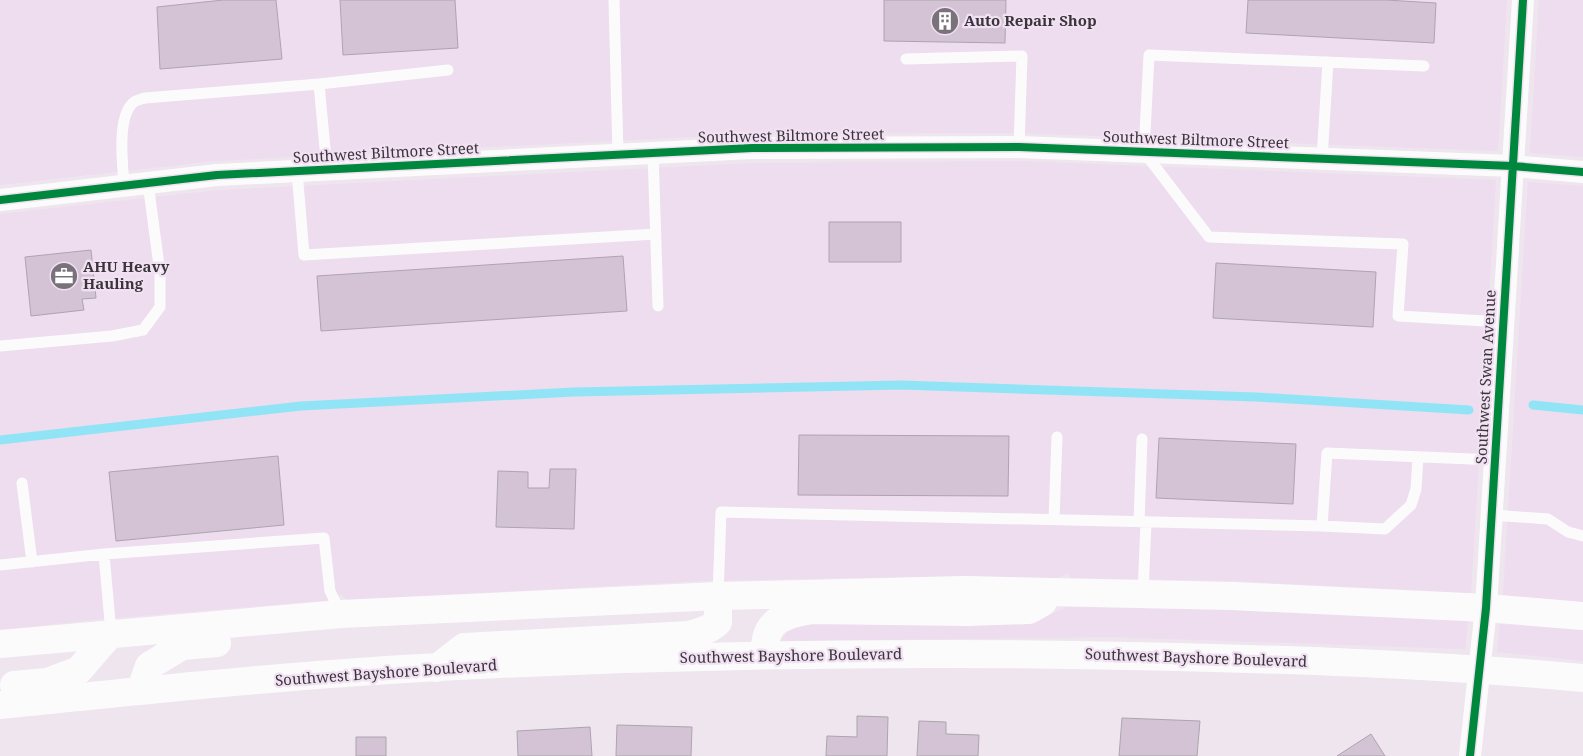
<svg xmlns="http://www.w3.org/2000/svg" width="1583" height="756" font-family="'Noto Serif',serif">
<rect width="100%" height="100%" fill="#eee5ee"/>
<path fill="#edddee" d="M 0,0 L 1507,0 L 1498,151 L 1019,133 L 751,134 L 214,161 L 0,185 Z
M 1539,0 L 1583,0 L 1583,157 L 1530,153 Z
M 1019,161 L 1496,180 L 1471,593 L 1232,581 L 1071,578 L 1068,573 L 1058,578 L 964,576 L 702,581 L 347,600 L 340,594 L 333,600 L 115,618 L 108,613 L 102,619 L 0,630 L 0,214 L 219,190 L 753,163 Z
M 1528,182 L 1583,186 L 1583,602 L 1503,595 Z
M 1067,607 L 1231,610 L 1468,621 L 1465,649 L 1113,637 L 781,641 L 787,632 L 800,626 L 814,624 L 1030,624 Z
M 1500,624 L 1583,630 L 1583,661 L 1497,652 Z"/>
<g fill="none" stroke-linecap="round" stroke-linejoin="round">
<path stroke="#91e4f6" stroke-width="9" d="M 1533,405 L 1583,410
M 0,440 L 301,406 L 574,392 L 901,385 L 1256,397 L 1469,410"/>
</g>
<path fill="#d4c3d5" stroke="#aca5ad" d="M 223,0 L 276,0 L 282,59 L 160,69 L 157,7 Z
M 340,0 L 455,0 L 458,48 L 343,55 Z
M 884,0 L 1006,0 L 1005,43 L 884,41 Z
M 1248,0 L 1386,0 L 1436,3 L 1434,43 L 1246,33 Z
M 829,222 L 901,222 L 901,262 L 829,262 Z
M 91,250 L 96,298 L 82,299 L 84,310 L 31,316 L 25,257 Z
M 623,256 L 627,311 L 321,331 L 317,276 Z
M 1216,263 L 1376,272 L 1373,327 L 1213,318 Z
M 799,435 L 1009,436 L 1008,496 L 798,495 Z
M 1159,438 L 1296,444 L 1293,504 L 1156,498 Z
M 278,456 L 284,525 L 116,541 L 109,472 Z
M 550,469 L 576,469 L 574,529 L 496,527 L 498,471 L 528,472 L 528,488 L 549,488 Z
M 857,716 L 888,717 L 887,756 L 826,756 L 827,736 L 857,737 Z
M 1122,718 L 1200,721 L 1197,756 L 1119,756 Z
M 919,721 L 946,722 L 946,734 L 979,735 L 978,756 L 917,756 Z
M 617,725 L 692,727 L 691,756 L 616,756 Z
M 590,727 L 592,756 L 518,756 L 517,731 Z
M 1371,734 L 1385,756 L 1337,756 Z
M 356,737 L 386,737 L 386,756 L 356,756 Z"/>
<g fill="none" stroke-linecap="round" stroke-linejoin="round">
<path stroke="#fcfbfc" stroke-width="11" d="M 614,0 L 618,155
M 906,59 L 1022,56 L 1019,147
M 1424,66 L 1149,55 L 1144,152 L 1209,237 L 1403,244 L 1398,316 L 1503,322
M 319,84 L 327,170
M 653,153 L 658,306
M 1322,159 L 1328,62
M 297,171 L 304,255 L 656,234
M 124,186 C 123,166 116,116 134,102 C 137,100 142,99 145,98 L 319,84 L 448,70
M 0,346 L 112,336 L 143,330 L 160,307 L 160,273 L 148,183
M 22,483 L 32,562
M 1492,515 L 1548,519 L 1568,532 L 1583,536
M 1054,520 L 1057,437
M 1139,522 L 1142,439
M 1322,526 L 1385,529 L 1411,505 L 1416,489 L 1418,457
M 0,565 L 104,554
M 1143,594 L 1146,522
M 718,596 L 721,512 L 1322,526 L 1327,453 L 1495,460
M 111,633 L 104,554 L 324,538 L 330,591 L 341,614"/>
<path stroke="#fcfbfc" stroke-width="22" d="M 0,200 L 217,175 L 752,148 L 1019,147 L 1513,166 L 1583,172
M 1470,756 L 1486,608 L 1523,0"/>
<path stroke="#fcfbfc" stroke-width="28" d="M 0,644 L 341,614 L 718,596 L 965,590 L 1232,596 L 1486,608 L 1583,616
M 765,655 C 763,621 782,615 812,610 L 968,612 L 1029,610 L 1043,602
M 437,668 L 464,647 L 689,635 C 700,632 710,630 718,622 L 718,596
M 14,685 L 47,682 L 79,670 L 111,633
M 140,691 L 149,666 L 182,646 L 217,643
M 0,705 C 140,691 280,676 421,668 C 657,655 893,651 1129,656 C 1281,659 1432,664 1583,678"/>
<defs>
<path id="cycleway" d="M 0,200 L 217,175 L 752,148 L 1019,147 L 1513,166 L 1583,172
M 1470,756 L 1486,608 L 1523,0"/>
</defs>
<use href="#cycleway" stroke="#f1e1f2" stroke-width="11"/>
<use href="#cycleway" stroke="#00873e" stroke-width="8"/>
</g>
<defs>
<symbol id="building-disc" viewBox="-11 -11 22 22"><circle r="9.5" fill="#79727a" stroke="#f1e1f2"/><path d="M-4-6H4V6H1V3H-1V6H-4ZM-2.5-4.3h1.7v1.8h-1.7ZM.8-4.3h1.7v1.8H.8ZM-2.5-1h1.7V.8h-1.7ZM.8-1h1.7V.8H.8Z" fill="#fff"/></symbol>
<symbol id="office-disc" viewBox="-11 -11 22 22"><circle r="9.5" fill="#79727a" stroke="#f1e1f2"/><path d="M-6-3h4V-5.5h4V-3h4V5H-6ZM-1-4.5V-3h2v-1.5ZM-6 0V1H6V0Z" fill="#fff"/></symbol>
</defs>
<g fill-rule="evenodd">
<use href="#building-disc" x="929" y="5" width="32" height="32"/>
<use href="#office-disc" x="48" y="260" width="32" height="32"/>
</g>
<g text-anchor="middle" stroke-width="4.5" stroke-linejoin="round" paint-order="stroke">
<g font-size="15" font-weight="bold" fill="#3a343b" stroke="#f1e1f2" text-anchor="start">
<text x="964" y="26">Auto Repair Shop</text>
<text x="83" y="272">AHU Heavy<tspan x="83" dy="17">Hauling</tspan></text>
</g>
<g font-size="15" fill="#3a343b" stroke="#f1e1f2">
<text transform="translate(791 136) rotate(-1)" y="5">Southwest Biltmore Street</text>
<text transform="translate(1196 140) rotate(2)" y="5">Southwest Biltmore Street</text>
<text transform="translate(386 153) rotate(-3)" y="5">Southwest Biltmore Street</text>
<text transform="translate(1486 377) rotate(-87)" y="5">Southwest Swan Avenue</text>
<text transform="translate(791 656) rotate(-1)" y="5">Southwest Bayshore Boulevard</text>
<text transform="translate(1196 658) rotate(2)" y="5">Southwest Bayshore Boulevard</text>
<text transform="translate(386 673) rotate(-4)" y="5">Southwest Bayshore Boulevard</text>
</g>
</g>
</svg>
